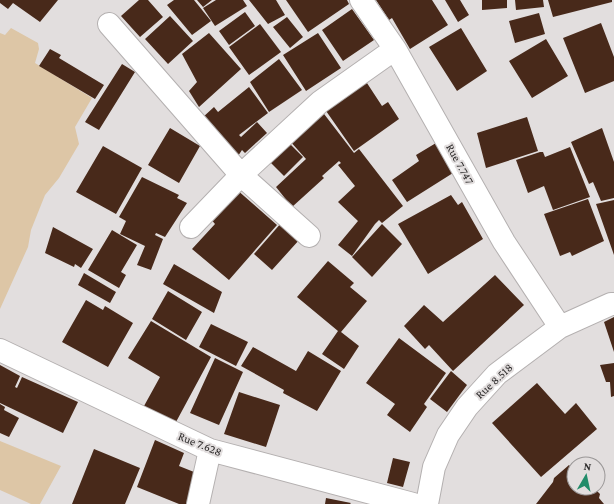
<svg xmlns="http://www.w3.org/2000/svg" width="614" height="504" font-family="'Crimson Pro',serif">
<rect width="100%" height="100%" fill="#e2dede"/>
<path fill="#ddc6a6" d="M 11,28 L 38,43 L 39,49 L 35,63 L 92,98 L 75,127 L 79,144 L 59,178 L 45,195 L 31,230 L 28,247 L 0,309 L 0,33 L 5,35 Z
M 0,441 L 61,466 L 40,504 L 31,504 L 0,490 Z"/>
<path fill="#48291a" d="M 0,0 L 58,0 L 40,22 L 13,3 L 8,9 L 0,3 Z
M 139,0 L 148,0 L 163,17 L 140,37 L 121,16 Z
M 174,0 L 194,0 L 211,21 L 192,35 L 167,5 Z
M 197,0 L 212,0 L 203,7 Z
M 216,0 L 243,0 L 247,6 L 215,26 L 203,8 Z
M 249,0 L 276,0 L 285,15 L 268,24 Z
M 286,0 L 347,0 L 349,4 L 308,32 Z
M 376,0 L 432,0 L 448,25 L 410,49 L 392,18 L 389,20 Z
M 445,0 L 460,0 L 469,15 L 458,22 Z
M 482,0 L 507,0 L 507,8 L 482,10 Z
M 515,0 L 543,0 L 544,7 L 516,10 Z
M 548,0 L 612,0 L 612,2 L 553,17 Z
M 352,9 L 374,40 L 343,61 L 322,30 Z
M 245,12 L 255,26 L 229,45 L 219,31 Z
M 539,13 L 545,34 L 515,43 L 509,21 Z
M 170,16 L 193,41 L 168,64 L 145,39 Z
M 287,17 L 303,37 L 290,48 L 273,27 Z
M 601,23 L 614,57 L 614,81 L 585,93 L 563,38 Z
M 260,24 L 281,52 L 249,75 L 229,47 Z
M 461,28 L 487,71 L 457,91 L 429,47 Z
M 209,33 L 241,69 L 199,107 L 189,91 L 197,82 L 182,54 Z
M 318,33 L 341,68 L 306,91 L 283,55 Z
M 546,39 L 568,76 L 532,98 L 509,61 Z
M 50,49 L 61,55 L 59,58 L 104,85 L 95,99 L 39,66 Z
M 279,59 L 302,90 L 269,112 L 250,82 Z
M 122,64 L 135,72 L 99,130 L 85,122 Z
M 365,80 L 382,106 L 388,102 L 399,119 L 354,151 L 324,108 Z
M 249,87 L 268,113 L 239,135 L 241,137 L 257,122 L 267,133 L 245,153 L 242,150 L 238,156 L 202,118 L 214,107 L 218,112 Z
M 321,110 L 354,153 L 359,149 L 403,206 L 382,223 L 379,220 L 375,224 L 352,256 L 338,245 L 358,221 L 338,202 L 355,186 L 338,165 L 341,163 L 339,161 L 322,176 L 324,178 L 292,207 L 276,187 L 306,159 L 289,140 Z
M 527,117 L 538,151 L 486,168 L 477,133 Z
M 170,128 L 200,146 L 179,183 L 148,165 Z
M 602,128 L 614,162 L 614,198 L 601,201 L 593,182 L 589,184 L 571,142 Z
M 287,141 L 303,157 L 284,176 L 268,160 Z
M 436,143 L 453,173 L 407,202 L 392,180 L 419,161 L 416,155 Z
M 103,146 L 142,168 L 116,214 L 76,192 Z
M 570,147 L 590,197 L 553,210 L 544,186 L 528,193 L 516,160 L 540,152 L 543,152 L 545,157 Z
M 142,177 L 179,195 L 177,198 L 187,203 L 165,237 L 156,233 L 155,235 L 163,239 L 151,270 L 137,265 L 145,246 L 120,234 L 126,221 L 119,217 Z
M 236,189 L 277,225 L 229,280 L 192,249 L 215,224 L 210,218 Z
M 451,195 L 458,205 L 462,202 L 483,239 L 428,274 L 398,224 Z
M 588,199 L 604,241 L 572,256 L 570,252 L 560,256 L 544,214 Z
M 614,200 L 614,255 L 596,204 Z
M 282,222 L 300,239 L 272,270 L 254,254 Z
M 382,224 L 402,244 L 372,277 L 352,257 Z
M 53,227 L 93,249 L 81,268 L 75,264 L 74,267 L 45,253 Z
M 112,230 L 137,245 L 121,272 L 126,275 L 119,288 L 88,270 Z
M 328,261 L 354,283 L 350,287 L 367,301 L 341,332 L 359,346 L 344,369 L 322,354 L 338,331 L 297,297 Z
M 174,264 L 222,292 L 214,313 L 163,284 Z
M 84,273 L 116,292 L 110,303 L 78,285 Z
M 495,275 L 524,305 L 453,371 L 429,345 L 425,349 L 404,326 L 424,305 L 443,322 Z
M 168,291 L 202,312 L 186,340 L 152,319 Z
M 86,300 L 103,310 L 105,306 L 133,323 L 108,367 L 62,342 Z
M 614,317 L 614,352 L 604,322 Z
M 151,321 L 211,357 L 176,422 L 144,406 L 160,377 L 128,358 Z
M 211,324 L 248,342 L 236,366 L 199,347 Z
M 399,338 L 446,373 L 424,404 L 427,407 L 410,432 L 387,415 L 395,404 L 366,383 Z
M 253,347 L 296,371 L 308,351 L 341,371 L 317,411 L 283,393 L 284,390 L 241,366 Z
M 215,358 L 243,372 L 219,425 L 190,413 Z
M 614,363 L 614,396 L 611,397 L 610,382 L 606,382 L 600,365 Z
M 0,365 L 20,376 L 15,387 L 17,388 L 22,377 L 78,402 L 63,433 L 0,403 Z
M 451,371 L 467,385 L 447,412 L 430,399 Z
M 537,383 L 565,414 L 576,403 L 597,429 L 541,477 L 492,423 Z
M 239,392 L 280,405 L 266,447 L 224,434 Z
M 0,404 L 5,407 L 4,410 L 19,418 L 9,437 L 0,433 Z
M 155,440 L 184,453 L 179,466 L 199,474 L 187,504 L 179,504 L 137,487 Z
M 94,449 L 140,468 L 125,504 L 72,504 Z
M 393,458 L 410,462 L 403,487 L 387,483 Z
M 569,465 L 574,470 L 574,488 L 594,488 L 600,494 L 599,498 L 604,504 L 536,504 L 553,482 L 554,478 Z
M 326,498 L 351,503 L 350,504 L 325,504 Z"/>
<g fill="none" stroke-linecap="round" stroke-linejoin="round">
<defs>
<path id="minor" d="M 361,0 L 395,49 L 504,242 L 560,327
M 109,24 L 241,175 L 309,236
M 191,227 L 241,175 L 320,102 L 395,49
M 0,350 L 210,450 L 413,504
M 198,504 L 210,450
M 427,504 L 434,467 L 448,435 L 467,407 L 497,374 L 560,327 L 611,304 L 614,304"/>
</defs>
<use href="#minor" stroke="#b4b0b0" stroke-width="24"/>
<use href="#minor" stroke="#fff" stroke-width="22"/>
</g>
<g text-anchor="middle" stroke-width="4" stroke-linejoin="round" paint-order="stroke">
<g font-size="12" fill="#2e2c2c" stroke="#e2dede">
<text transform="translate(460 164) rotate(61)" y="4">Rue 7.747</text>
<text transform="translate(494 381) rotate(-43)" y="4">Rue 8.518</text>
<text transform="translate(200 444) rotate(22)" y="4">Rue 7.628</text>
</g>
</g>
<g transform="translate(586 476) rotate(9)"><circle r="19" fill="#e2dede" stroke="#9a9797"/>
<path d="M0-3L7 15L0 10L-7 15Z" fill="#228c6a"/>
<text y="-6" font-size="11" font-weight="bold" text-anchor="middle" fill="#2e2c2c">N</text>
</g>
</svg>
